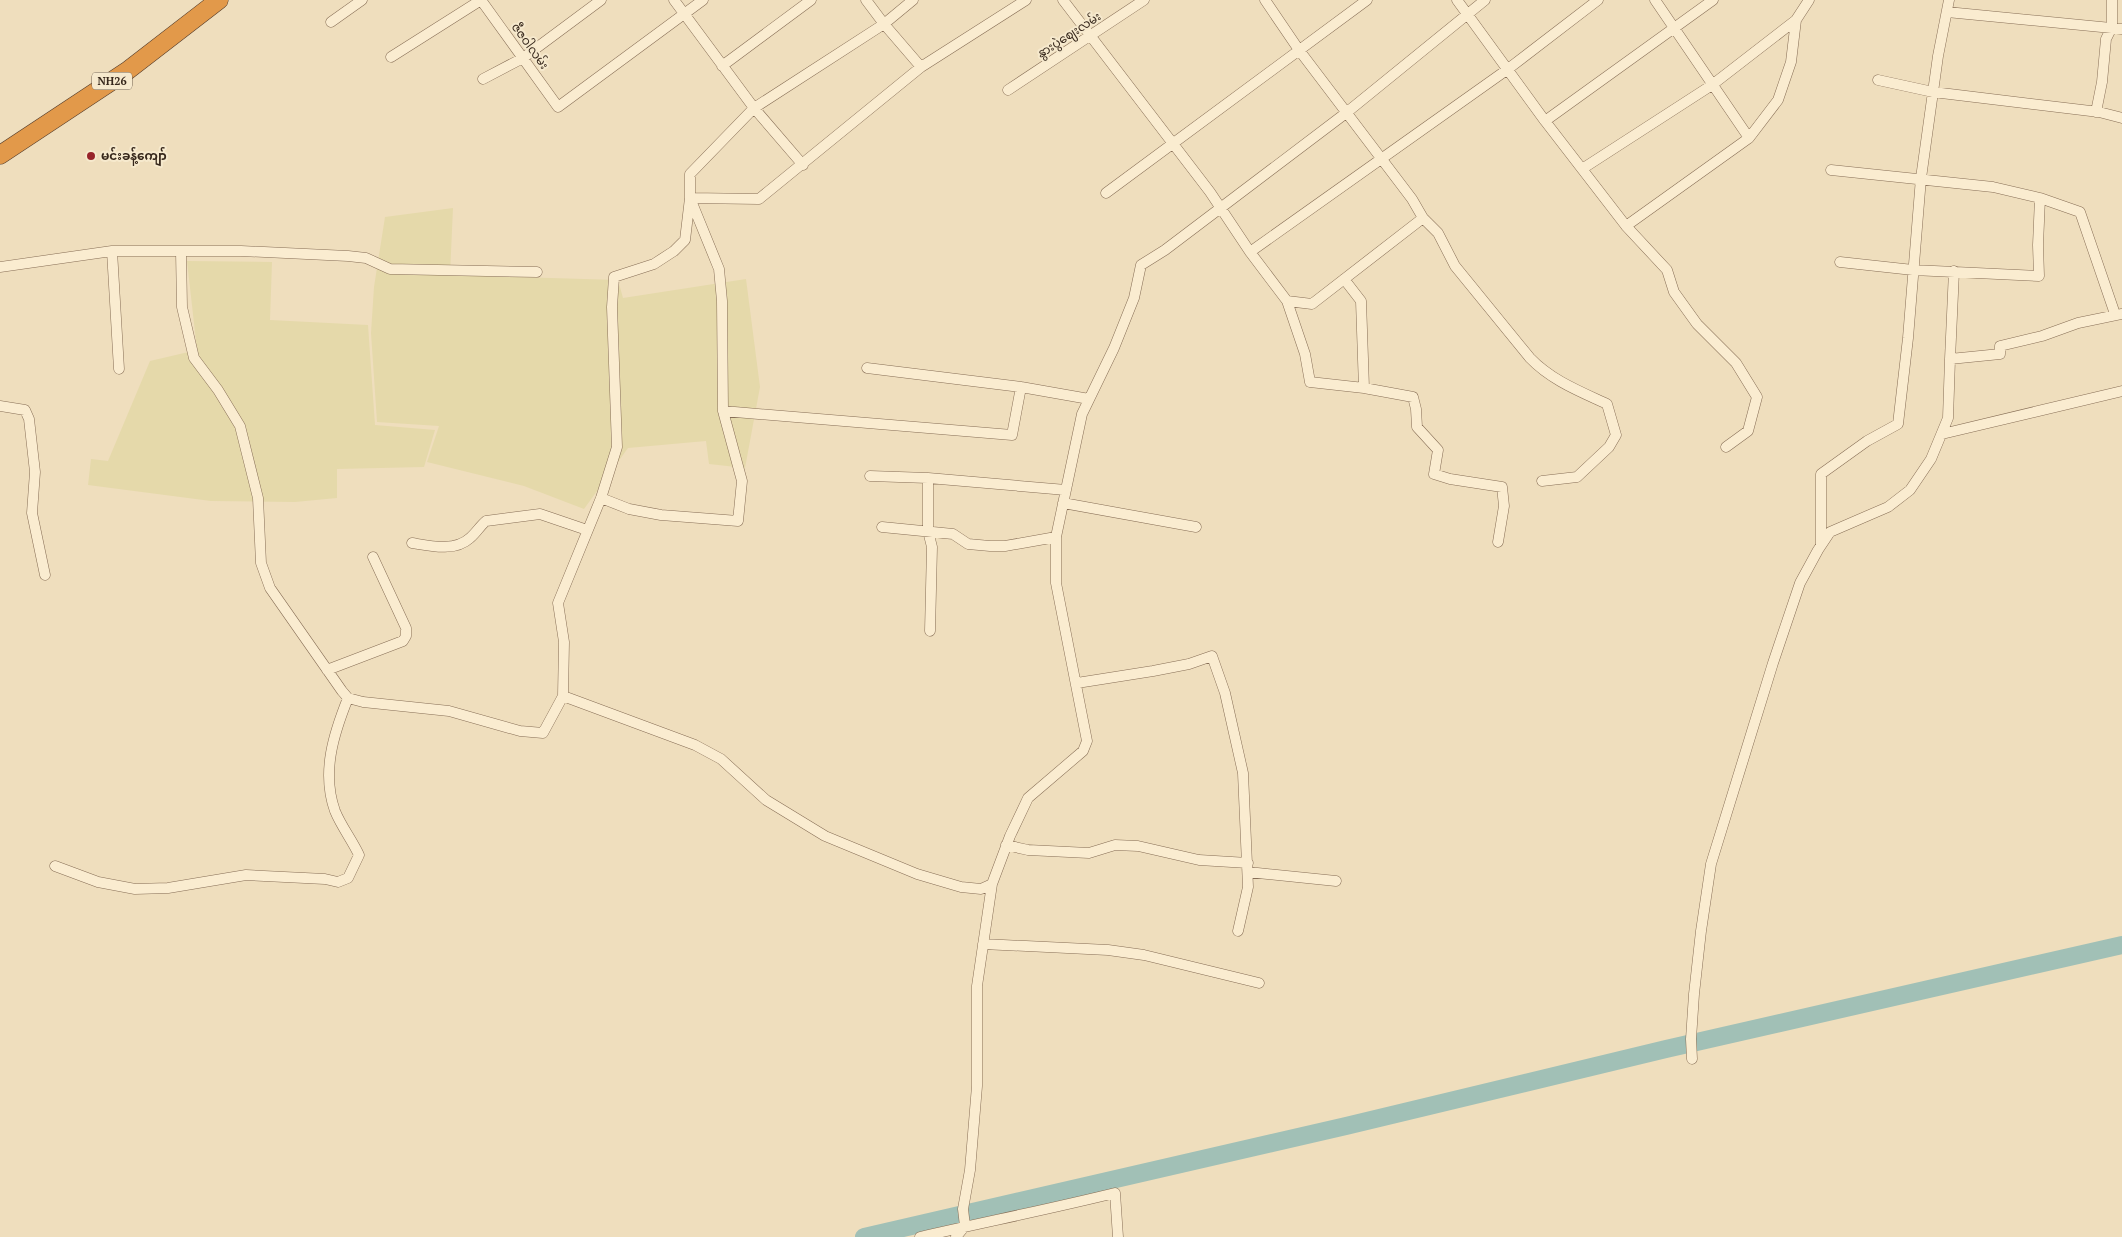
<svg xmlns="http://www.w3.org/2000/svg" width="2122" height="1237" font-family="'PT Serif','Noto Sans Myanmar',serif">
<rect width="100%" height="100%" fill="#efdebd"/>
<path fill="#e5d9aa" d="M 453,208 L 450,275 L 618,280 L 623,298 L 746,279 L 760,387 L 745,468 L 709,464 L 706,441 L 628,448 L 584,509 L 524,486 L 427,462 L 439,426 L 377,422 L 371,333 L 374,287 L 385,217 Z
M 187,261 L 272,262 L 270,320 L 368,325 L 375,425 L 435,430 L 424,467 L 337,469 L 337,498 L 295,502 L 211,501 L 88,485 L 91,459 L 108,461 L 150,361 L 197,350 Z"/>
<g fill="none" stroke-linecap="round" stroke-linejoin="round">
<path stroke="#a1c0b6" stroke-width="18" d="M 864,1237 L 1346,1126 L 1666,1049 L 2122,945"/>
<defs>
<path id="street" d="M 674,0 L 754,108 L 803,165
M 866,0 L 884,24 L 921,67
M 1063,0 L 1210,192 L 1250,252 L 1287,301 L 1305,354 L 1310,382 L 1364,388 L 1413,397 L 1416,409 L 1417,427 L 1438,450 L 1434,474 L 1450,479 L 1502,487 L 1504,506 L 1498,542
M 1265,0 L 1299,50 L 1412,199 L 1423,218 L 1438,233 L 1455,266 L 1530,358 C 1551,380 1579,391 1607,404 L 1616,435 L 1609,447 L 1577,477 L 1542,481
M 1457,0 L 1545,121 L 1626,226 L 1667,270 L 1674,292 L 1697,324 L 1736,363 L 1757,397 L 1748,431 L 1726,447
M 1655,0 L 1749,138
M 1947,12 L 2122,29
M 331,22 L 362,0
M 391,57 L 481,0 L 558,107 L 703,0
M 722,66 L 811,0
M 483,79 L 523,58 L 601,0
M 1878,80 L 1933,92 L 2099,112 L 2122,118
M 1008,90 L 1144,0
M 2096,112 L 2102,82 L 2106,39 L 2112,27 L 2112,0
M 1545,121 L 1713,0
M 1582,169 L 1712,85 L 1796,20 L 1809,0
M 1831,170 L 1993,187 L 2040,198 L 2080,212 L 2115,314
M 1106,193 L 1367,0
M 1626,226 L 1749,138 L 1778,100 L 1791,62 L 1796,20
M 112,251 L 119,369
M 1250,252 L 1508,69 L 1598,0
M 1840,262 L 1913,270 L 2039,276 L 2038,245 L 2040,198
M 0,267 L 112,251 L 181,251
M 537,272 L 390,269 L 366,258 L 348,256 L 241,251 L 181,251 L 182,307 L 194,358 L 218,390 L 240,426 L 258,498 L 261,563 L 270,588 L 342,691 L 348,698 L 363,702 L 449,711 L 520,731 L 543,733 L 563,696 L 564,642 L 558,603 L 601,498 L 617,447 L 612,307 L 614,277 L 654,264 L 674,251 L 685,240 L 690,198 L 690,174 L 754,108 L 884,24 L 913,0
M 1344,279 L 1361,301 L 1364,388
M 1287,301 L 1312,304 L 1423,218
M 1950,359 L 1954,271
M 867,368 L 1021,387 L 1089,399
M 1021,387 L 1012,435 L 723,411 L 722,301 L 719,269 L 690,198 L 759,199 L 921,67 L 1026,0
M 0,406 L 25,410 L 29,419 L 35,472 L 32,513 L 45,575
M 1942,434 L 2122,391
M 870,476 L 928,478 L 1066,490
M 928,478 L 928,531 L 932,547 L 930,631
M 601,498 L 629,509 L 661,515 L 738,521 L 742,481 L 723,411
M 1063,503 L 1196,527
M 882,527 L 953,534 L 968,544 L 990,546 L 1005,546 L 1056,537
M 412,543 C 430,546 455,552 470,538 C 476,533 480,526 486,521 L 540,514 L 587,530
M 1821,545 L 1821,474 L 1867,441 L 1898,424 L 1908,338 L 1921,178 L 1938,56 L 1949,0
M 327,670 L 403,641 L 406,636 L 406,628 L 373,557
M 1077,683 L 1153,671 L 1189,664 L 1212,656 L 1225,693 L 1243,773 L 1248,887 L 1238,931
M 563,696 L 695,745 L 721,759 L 766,800 L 825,836 L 917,874 L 961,887 L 981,889 L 992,884
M 1006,845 L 1028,850 L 1089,853 L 1115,845 L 1138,846 L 1199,860 L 1248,863
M 55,866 L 98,882 L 135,889 L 168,888 L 246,875 L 325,879 L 338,882 L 348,878 L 359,855 C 352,840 341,826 335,811 C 321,772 334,733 348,698
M 1248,872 L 1336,881
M 983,944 L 1108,950 L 1144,955 L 1259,983
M 1692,1059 L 1691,1039 L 1694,994 L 1701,931 L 1711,864 L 1773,663 L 1800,583 L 1818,550 L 1830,532 L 1888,507 L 1910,490 L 1931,459 L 1948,418 L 1950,359 L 2000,354 L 2000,346 L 2042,336 L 2078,323 L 2122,314
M 920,1237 C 985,1222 1050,1209 1115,1193 L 1118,1237
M 956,1237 L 965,1226 L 963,1209 L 970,1170 L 977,1086 L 977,986 L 992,884 L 1010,836 L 1028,798 L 1083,751 L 1087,741 L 1056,583 L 1056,537 L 1082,414 L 1114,348 L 1134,298 L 1141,265 L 1165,250 L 1346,113 L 1485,0"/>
<path id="highway" d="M 0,155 L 127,71 L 219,0"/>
</defs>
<use href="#street" stroke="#876e56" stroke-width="11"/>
<use href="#highway" stroke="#543c2b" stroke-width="19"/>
<use href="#street" stroke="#faecd0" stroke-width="10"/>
<use href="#highway" stroke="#e2994a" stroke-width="18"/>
</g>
<circle fill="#98242a" stroke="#f6e9cd" stroke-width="2" cx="91" cy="156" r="5"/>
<g text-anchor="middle" stroke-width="4" stroke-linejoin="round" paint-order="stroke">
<rect fill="#f6e9cd" stroke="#706150" stroke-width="1" x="92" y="72.5" width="40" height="17" rx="4"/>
<g font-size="11" font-weight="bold" fill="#36271b">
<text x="112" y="85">NH26</text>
</g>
<g font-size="12" fill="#36271b" stroke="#f6e9cd">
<text transform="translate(1069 35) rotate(-33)" y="4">နွားပွဲဈေးလမ်း</text>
<text transform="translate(530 46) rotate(54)" y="4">ဇီဇဝါလမ်း</text>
</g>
<g font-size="12" font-weight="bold" fill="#36271b" stroke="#f6e9cd" text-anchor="start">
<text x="101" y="160">မင်းခန့်ကျော်</text>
</g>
</g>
</svg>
